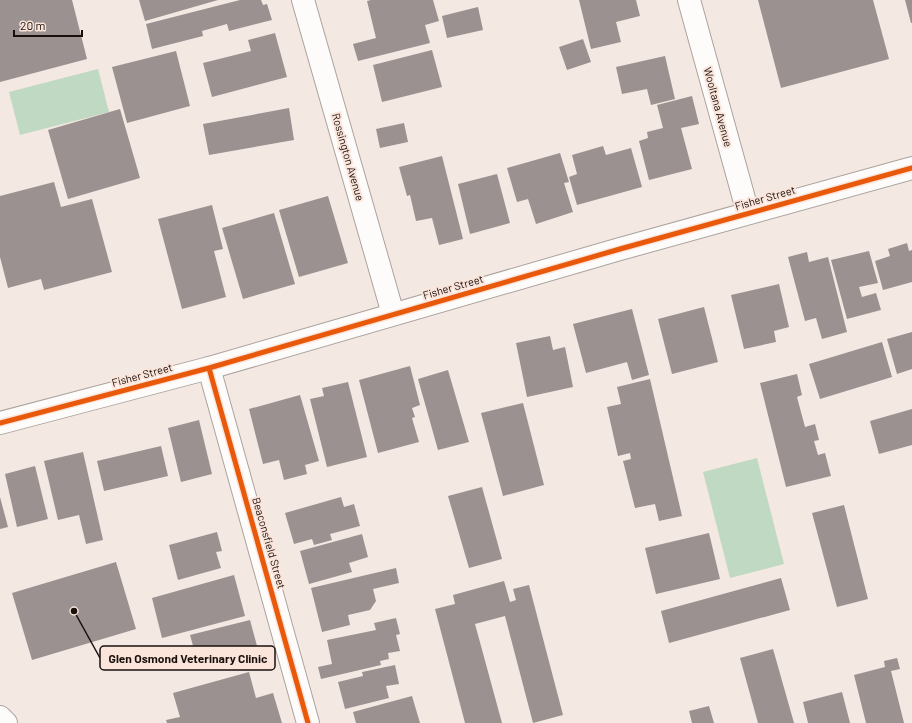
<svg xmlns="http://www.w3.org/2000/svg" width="912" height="723" font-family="Barlow,sans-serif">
<rect width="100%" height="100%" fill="#f4e8e2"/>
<path fill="#bfd9c3" d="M 98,69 L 109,112 L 20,135 L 9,92 Z
M 757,458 L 784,564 L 730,578 L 703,472 Z"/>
<path fill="#9a9190" d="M 0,0 L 72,0 L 87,59 L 0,82 Z
M 139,0 L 218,0 L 145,21 Z
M 240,0 L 261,0 L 263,5 L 267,4 L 272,20 L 229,31 L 227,24 L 202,31 L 203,36 L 152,49 L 146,24 Z
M 371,0 L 433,0 L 439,21 L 425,25 L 430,43 L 358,61 L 353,44 L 376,38 L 367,1 Z
M 579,0 L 636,0 L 640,16 L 616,22 L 621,42 L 591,49 Z
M 758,0 L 873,0 L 889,59 L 781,88 Z
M 905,0 L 912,0 L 912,23 L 911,23 Z
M 478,7 L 483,30 L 447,38 L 442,16 Z
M 275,33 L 287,77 L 212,97 L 203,63 L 251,51 L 248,40 Z
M 583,39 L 591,62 L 567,70 L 559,47 Z
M 432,50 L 442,87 L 382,102 L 373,65 Z
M 176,51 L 190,106 L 127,123 L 112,67 Z
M 665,56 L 675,99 L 651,105 L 647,89 L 622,94 L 616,67 Z
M 692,96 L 699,124 L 681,128 L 692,169 L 649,180 L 639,141 L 648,138 L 647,132 L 663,128 L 657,105 Z
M 289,108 L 294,140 L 209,155 L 203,124 Z
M 120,109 L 140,178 L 68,199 L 48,130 Z
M 404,123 L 408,142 L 380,148 L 376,129 Z
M 603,146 L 606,155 L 631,148 L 642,187 L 577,205 L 569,177 L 577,174 L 572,155 Z
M 560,153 L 569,182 L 564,183 L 573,212 L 536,224 L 528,199 L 517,202 L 507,168 Z
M 442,156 L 463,239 L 439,245 L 432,218 L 416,221 L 410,195 L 407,196 L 399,167 Z
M 497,174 L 510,223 L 470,234 L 458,184 Z
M 54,182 L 61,207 L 92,199 L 112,272 L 44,290 L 41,279 L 8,288 L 0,257 L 0,196 Z
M 328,196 L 348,263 L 299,277 L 279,210 Z
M 212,205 L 223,249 L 214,251 L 226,297 L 182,309 L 158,219 Z
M 274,213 L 295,284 L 243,299 L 222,228 Z
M 907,243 L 909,251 L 912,250 L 912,282 L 883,290 L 875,261 L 890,256 L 888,249 Z
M 869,251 L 878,283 L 859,287 L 862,297 L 876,293 L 881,310 L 847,319 L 831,260 Z
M 807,252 L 809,262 L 828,257 L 847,332 L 822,339 L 816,318 L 805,321 L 788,257 Z
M 779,284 L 789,327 L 774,331 L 776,342 L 744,349 L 731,295 Z
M 704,307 L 718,362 L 672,374 L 658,319 Z
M 632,309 L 649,375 L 632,380 L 627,362 L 586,373 L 573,324 Z
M 912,332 L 912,369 L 897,374 L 887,339 Z
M 550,336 L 553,350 L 565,347 L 573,387 L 527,397 L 516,343 Z
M 882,342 L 892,377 L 820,399 L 809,364 Z
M 410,366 L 420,405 L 412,408 L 415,417 L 412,418 L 419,442 L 378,453 L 359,380 Z
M 448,370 L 469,442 L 438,450 L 418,379 Z
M 797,374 L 802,395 L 797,397 L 805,427 L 815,424 L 819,440 L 814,441 L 818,455 L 825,453 L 831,476 L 786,487 L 760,383 Z
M 650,379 L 682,516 L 659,521 L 655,504 L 635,508 L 623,461 L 631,459 L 630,453 L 618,456 L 607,407 L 621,404 L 617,387 Z
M 348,382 L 367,457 L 327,467 L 310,399 L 324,396 L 322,388 Z
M 300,395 L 319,461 L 305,465 L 307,474 L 284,480 L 279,460 L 263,464 L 249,409 Z
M 523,403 L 544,485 L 503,496 L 481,413 Z
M 912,409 L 912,445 L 879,454 L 870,421 Z
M 199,420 L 212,474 L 181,482 L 168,428 Z
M 161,446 L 168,476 L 104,491 L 97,461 Z
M 83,452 L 103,540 L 86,544 L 79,515 L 58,520 L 44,461 Z
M 35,466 L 48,519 L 17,527 L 5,474 Z
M 482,487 L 502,559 L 469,568 L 448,496 Z
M 0,497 L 8,527 L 0,529 Z
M 341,497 L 344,507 L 354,504 L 360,526 L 330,534 L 332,540 L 314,545 L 312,539 L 294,544 L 285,513 Z
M 844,505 L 868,599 L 837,607 L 812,513 Z
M 217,532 L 222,551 L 216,552 L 221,568 L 178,580 L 169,545 Z
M 709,533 L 720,579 L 656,594 L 645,548 Z
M 362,534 L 368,557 L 349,563 L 352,572 L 309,584 L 300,551 Z
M 116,562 L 136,629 L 32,660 L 12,593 Z
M 396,568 L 399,583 L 373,589 L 376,601 L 370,610 L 348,615 L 350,625 L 322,632 L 311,588 Z
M 234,575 L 245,616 L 162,638 L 152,598 Z
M 781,578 L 790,610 L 669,643 L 661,611 Z
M 504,581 L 510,602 L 516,600 L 513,589 L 529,585 L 563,715 L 533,723 L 505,616 L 475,624 L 502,723 L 465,723 L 435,609 L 455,604 L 453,595 Z
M 396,618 L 400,634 L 396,635 L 400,651 L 388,653 L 389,659 L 380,661 L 381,665 L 321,679 L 318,667 L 332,664 L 327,640 L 376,630 L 374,623 Z
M 250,620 L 260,657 L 218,668 L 213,648 L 195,653 L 190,635 Z
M 773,649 L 794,723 L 758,723 L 740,658 Z
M 897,658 L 900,669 L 891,671 L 904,723 L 866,723 L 854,675 L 885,667 L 884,661 Z
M 395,665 L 399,684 L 386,686 L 389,698 L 345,709 L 338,682 L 363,676 L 362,672 Z
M 249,672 L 256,698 L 273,693 L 282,723 L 167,723 L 166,720 L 180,717 L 173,693 Z
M 842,692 L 850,723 L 808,723 L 803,702 Z
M 412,696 L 420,723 L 356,723 L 353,712 Z
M 709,706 L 714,723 L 692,723 L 689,711 Z"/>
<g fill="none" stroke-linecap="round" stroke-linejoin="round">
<defs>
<path id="minor" d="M 303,0 L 393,314
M 689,0 L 748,213
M 209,368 L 308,723"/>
<path id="tertiary" d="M 0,423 L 209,368 L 620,249 L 912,168"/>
<path id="trunk" d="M 0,717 L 6,723"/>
</defs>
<use href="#minor" stroke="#aca39e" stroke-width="24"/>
<use href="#tertiary" stroke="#aca39e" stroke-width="24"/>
<use href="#trunk" stroke="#aca39e" stroke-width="24"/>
<use href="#minor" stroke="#fdfcfb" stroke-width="22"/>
<use href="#tertiary" stroke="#fdfcfb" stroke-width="22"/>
<use href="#trunk" stroke="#fdfcfb" stroke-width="22"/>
<defs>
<path id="cycleway" d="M 209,368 L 308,723
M 0,423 L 209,368 L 620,249 L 912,168"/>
</defs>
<use href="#cycleway" stroke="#fbe5db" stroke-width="8"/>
<use href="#cycleway" stroke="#e8590c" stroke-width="5"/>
</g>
<g text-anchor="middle" stroke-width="4" stroke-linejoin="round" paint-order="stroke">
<g font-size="11" fill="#19100c" stroke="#fbe5db">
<text transform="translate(718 107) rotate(75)" y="4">Wooltana Avenue</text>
<text transform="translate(348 157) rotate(74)" y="4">Rossington Avenue</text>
<text transform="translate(765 198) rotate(-16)" y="4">Fisher Street</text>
<text transform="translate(453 287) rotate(-16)" y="4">Fisher Street</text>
<text transform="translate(142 375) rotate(-15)" y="4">Fisher Street</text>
<text transform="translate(269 543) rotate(74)" y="4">Beaconsfield Street</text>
</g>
</g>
<path fill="none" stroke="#19100c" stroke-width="1.5" d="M74 611L100 658"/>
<circle fill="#19100c" stroke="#fbe5db" stroke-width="1.5" cx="74" cy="611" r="4"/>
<rect fill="#fbe5db" stroke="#19100c" stroke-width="1.5" x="100" y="646" width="175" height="24" rx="4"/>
<g font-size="12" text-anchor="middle" font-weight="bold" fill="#19100c">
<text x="188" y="663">Glen Osmond Veterinary Clinic</text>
</g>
<path d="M14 30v6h68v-6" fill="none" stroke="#19100c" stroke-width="2"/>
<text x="20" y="30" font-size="12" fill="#19100c" stroke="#fbe5db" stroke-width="3" paint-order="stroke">20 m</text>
</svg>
